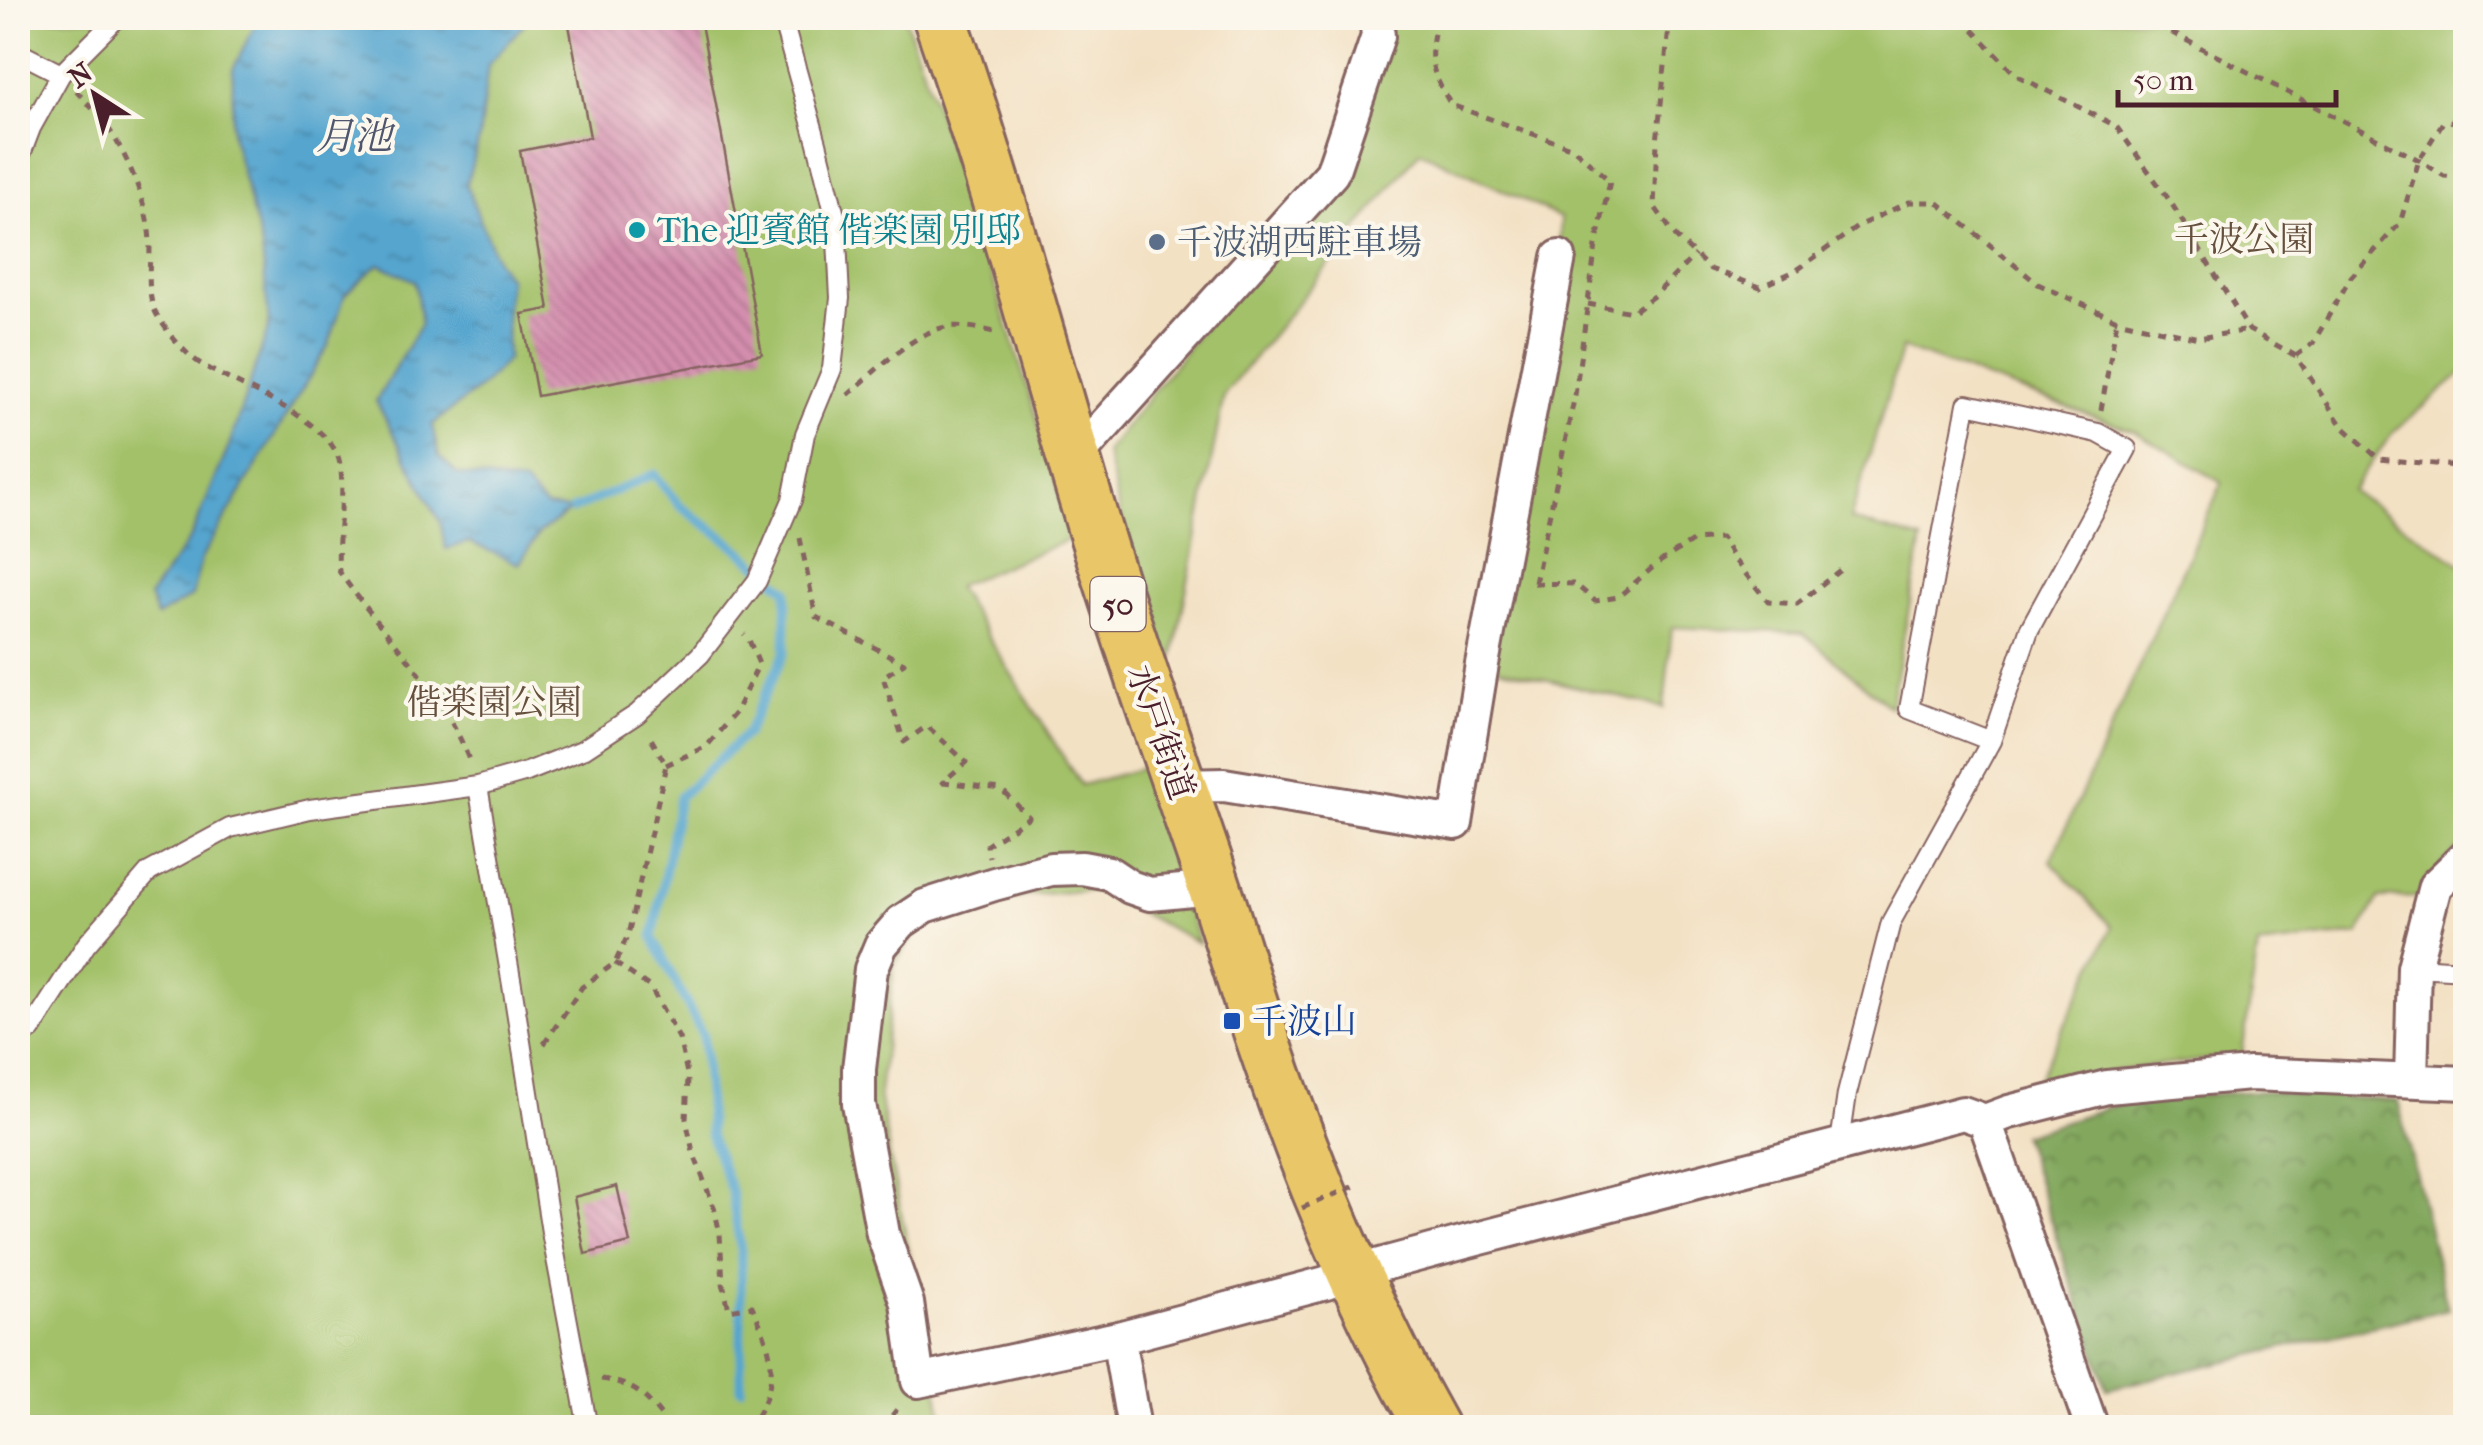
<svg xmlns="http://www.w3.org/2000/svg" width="2483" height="1445" font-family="'IM FELL French Canon','Noto Serif JP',serif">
<defs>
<pattern id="forest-crowns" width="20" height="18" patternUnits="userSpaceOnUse" patternTransform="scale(2.5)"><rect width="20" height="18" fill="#82a75d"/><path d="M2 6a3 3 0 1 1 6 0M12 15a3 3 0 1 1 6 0" fill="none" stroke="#6c874d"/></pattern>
<pattern id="water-ripples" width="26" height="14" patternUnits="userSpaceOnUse" patternTransform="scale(2.5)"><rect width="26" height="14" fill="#55a5cf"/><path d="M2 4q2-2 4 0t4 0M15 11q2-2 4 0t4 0" fill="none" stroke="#4886a8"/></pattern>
<pattern id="building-back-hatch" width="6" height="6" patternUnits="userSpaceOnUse" patternTransform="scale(2.5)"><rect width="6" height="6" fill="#d48eae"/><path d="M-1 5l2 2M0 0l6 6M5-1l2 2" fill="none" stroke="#ae738e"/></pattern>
</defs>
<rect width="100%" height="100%" fill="#fbf7ec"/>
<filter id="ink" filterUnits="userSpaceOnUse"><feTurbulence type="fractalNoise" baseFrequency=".01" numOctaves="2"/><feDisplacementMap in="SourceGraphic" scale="20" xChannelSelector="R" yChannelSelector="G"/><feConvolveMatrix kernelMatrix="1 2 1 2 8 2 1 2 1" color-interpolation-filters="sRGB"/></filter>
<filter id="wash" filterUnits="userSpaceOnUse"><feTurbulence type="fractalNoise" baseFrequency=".0048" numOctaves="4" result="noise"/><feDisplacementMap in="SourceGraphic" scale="40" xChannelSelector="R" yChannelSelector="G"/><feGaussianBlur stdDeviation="2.25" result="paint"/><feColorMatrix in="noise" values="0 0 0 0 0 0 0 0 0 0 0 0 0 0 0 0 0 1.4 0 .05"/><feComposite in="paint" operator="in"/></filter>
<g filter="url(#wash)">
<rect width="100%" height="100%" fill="#f3e1c4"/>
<path fill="url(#forest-crowns)" stroke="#666344" stroke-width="2.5" d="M 2258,1091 L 2398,1101 L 2448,1309 L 2107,1389 L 2022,1135 L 2130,1100 Z"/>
<path fill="#a3c169" stroke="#76704a" stroke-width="2.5" d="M 18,18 L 905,18 C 966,190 1021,363 1073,538 L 956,586 L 1081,785 L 1143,768 L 1199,943 L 1096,890 L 1029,895 L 923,923 L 894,965 L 879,1093 L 890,1159 L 945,1427 L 18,1427 Z
M 1376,18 L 2465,18 L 2465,371 L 2393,432 L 2351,491 L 2465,567 L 2465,839 L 2417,897 L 2379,898 L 2358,934 L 2258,946 L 2242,1055 L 2110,1072 L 2033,1090 L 2112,927 L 2051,861 L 2222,483 L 2134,431 L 1902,348 L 1850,520 L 1922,540 L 1890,707 L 1803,633 L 1672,627 L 1664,708 L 1482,664 L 1559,257 L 1561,218 L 1420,151 L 1224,395 L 1170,674 L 1123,526 L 1106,452 L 1266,247 L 1332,173 Z"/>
<path fill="url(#water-ripples)" stroke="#50627d" stroke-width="2.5" d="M 259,18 L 529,18 L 488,65 L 479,139 L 466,185 L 497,261 L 509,278 L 506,309 L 507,360 L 482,386 L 432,425 L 439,456 L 457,474 L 524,484 L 546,507 L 572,510 L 539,533 L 519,564 L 469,542 L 446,549 L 440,522 L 376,401 L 421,324 L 415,281 L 379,264 L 345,294 L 329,344 L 201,559 L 192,596 L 157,617 L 149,597 L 191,537 L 228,449 L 269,326 L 262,248 L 232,135 L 233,69 Z"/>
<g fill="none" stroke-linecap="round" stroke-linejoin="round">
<path stroke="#55a5cf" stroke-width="9" d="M 572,510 L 654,474 L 680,506 L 734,545 L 787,590 L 785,652 L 747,733 L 679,797 L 653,938 L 703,1036 L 710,1134 L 731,1191 L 741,1252 L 741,1388"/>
</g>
<g id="blocks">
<path fill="url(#building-back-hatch)" d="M 608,18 L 700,18 L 762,354 L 537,396 L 522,314 L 549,309 L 520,151 L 590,137 L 569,25 Z
M 617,1186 L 630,1243 L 585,1254 L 574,1197 Z"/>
</g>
</g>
<g filter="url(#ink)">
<use href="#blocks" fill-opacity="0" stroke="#856361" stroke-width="2.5"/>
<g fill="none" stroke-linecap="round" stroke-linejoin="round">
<defs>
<path id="service" d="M 18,52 L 61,74
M 18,162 L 31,128 L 61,74 L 117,18
M 478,786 L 512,985 L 551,1232 L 588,1428
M 2414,967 L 2466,970
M 18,1037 L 31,1030 L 86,945 L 149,872 L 230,828 L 310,809 L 478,786 L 527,772 L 582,750 L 637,714 L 700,655 L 757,581 L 792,500 L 805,434 L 832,369 L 840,298 L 836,220 L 817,143 L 782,18
M 1840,1143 L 1847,1094 L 1891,922 L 1991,741 L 2029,630 L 2127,449 L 2098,433 L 1967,404 L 1909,709 L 1991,741"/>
<path id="minor" d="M 1074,459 L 1332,173 L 1378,36 L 1376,18
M 1179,786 L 1224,785 L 1456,823 L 1482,664 L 1559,257
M 1214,888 L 1150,894 L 1130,887 L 1109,873 L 1082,868 L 1051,869 L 994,884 L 925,906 L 901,922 L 881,945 L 871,969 L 859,1069 L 859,1104 L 883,1234 L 907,1303 L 918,1381 L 1118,1338 L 1326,1283 L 1354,1272 L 1465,1242 L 1963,1113 L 1985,1121 L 2092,1428
M 2411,1080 L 2414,967 L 2435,886 L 2466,856
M 1985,1121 L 2009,1112 L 2107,1087 L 2250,1074 L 2466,1083
M 1118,1338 L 1134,1428"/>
<path id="primary" d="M 940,18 C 998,184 1042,355 1093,524 C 1130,647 1174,767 1215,889 C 1231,939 1246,990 1263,1040 C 1308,1173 1363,1306 1432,1428"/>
</defs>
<use href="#service" stroke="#856361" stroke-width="22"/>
<use href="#minor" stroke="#856361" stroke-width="38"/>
<use href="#primary" stroke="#856361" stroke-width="58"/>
<path stroke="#856361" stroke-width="5" stroke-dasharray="8 8" stroke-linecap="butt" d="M 1437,18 C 1428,61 1429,67 1451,105 L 1573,148 L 1610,181 L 1596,245 L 1575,395 L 1535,583
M 1670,18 L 1657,142 L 1654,206 L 1676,237 L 1710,269 L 1760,287 L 1797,270 L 1860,225 L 1909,202 L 1937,202 L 2038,284 L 2117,320 L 2199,338 L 2249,330
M 1962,18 L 2016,75 L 2116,126 L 2170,201 L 2249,330 L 2296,356 L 2342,426 L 2379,459 L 2466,467
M 2143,18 L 2419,160 L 2444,176 L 2466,178
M 76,91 C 86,102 98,113 106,125 C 127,154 144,196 149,231 C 153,259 142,295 160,320 C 171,336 185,354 201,364 C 240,388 311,411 335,450 C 350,475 335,539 339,571 C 382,635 444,687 470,763
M 1588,304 L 1632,312 L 1656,294 L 1695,255
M 2296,356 L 2313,343 L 2351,277 L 2400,223 L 2419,160 L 2443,122 L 2466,120
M 848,395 C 872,374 908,338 938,329 C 955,323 977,328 994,332
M 2101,410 L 2117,320
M 800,538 L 816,617 L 904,663 L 883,677 L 904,742 L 927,726 L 966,762 L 943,782 L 1001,789 L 1029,817 L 987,845 L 989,857
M 1534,583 L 1575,584 L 1595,601 L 1618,597 L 1658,563 L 1694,540 L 1721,538 L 1733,558 L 1768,602 L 1797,604 L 1840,570
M 666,765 L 707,746 L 735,713 L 759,664 L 749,640 L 744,634
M 615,963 L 650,987 L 679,1038 L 688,1078 L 686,1119 L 693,1152 L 714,1207 L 720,1234 L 723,1283 L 729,1310 L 752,1306 C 775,1356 781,1381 749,1428
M 544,1044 L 582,987 L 615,963 L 628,935 L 666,765 L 649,735
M 601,1379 C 638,1384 649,1399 670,1428
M 882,1428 L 902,1403"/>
<use href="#service" stroke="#fff" stroke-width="18"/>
<use href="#minor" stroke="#fff" stroke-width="32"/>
<use href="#primary" stroke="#e9c769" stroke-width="52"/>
<path stroke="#856361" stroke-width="5" stroke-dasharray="8 8" stroke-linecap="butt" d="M 1302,1208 L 1355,1186"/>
</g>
</g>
<circle fill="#0f9aa8" stroke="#fbf7ec" stroke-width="4" cx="637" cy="230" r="10"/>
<circle fill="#5c6f8a" stroke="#fbf7ec" stroke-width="4" cx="1157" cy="242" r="10"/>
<rect fill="#1a4fb4" stroke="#fbf7ec" stroke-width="4" x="1222" y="1011" width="20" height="20" rx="5"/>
<g text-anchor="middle" stroke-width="8" stroke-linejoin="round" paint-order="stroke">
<rect fill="#fbf7ec" stroke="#7f6065" stroke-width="2.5" x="1090.5" y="577" width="55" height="54" rx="8"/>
<g font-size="32" font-weight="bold" fill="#4a1f2b">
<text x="1118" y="615">50</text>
</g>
<g font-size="35" fill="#0d838f" stroke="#fbf7ec" text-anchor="start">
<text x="657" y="242">The 迎賓館 偕楽園 別邸</text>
</g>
<g font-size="35" fill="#65503e" stroke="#fbf7ec">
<text x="2244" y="251">千波公園</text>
<text x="494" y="714">偕楽園公園</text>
</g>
<g font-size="35" fill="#4e5e75" stroke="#fbf7ec" text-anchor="start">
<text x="1177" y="254">千波湖西駐車場</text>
</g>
<g font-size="35" fill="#4a1f2b" stroke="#fbf7ec">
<text transform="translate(1161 732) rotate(71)" y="12">水戸街道</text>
</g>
<g font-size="35" fill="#164399" stroke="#fbf7ec" text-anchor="start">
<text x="1252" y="1033">千波山</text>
</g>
<g font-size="38" font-style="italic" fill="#4e556d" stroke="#fbf7ec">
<text x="354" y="149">月池</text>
</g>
</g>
<rect width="2483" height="1445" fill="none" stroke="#fbf7ec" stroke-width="60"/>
<g transform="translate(95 95) rotate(324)" stroke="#fbf7ec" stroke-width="8" paint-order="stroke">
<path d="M0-8L18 38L0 25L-18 38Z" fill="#4a1f2b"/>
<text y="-15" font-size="28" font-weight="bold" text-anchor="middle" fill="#4a1f2b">N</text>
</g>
<path d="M2118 90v15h218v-15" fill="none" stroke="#4a1f2b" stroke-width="5"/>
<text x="2133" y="90" font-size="30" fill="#4a1f2b" stroke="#fbf7ec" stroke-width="8" paint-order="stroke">50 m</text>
</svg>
